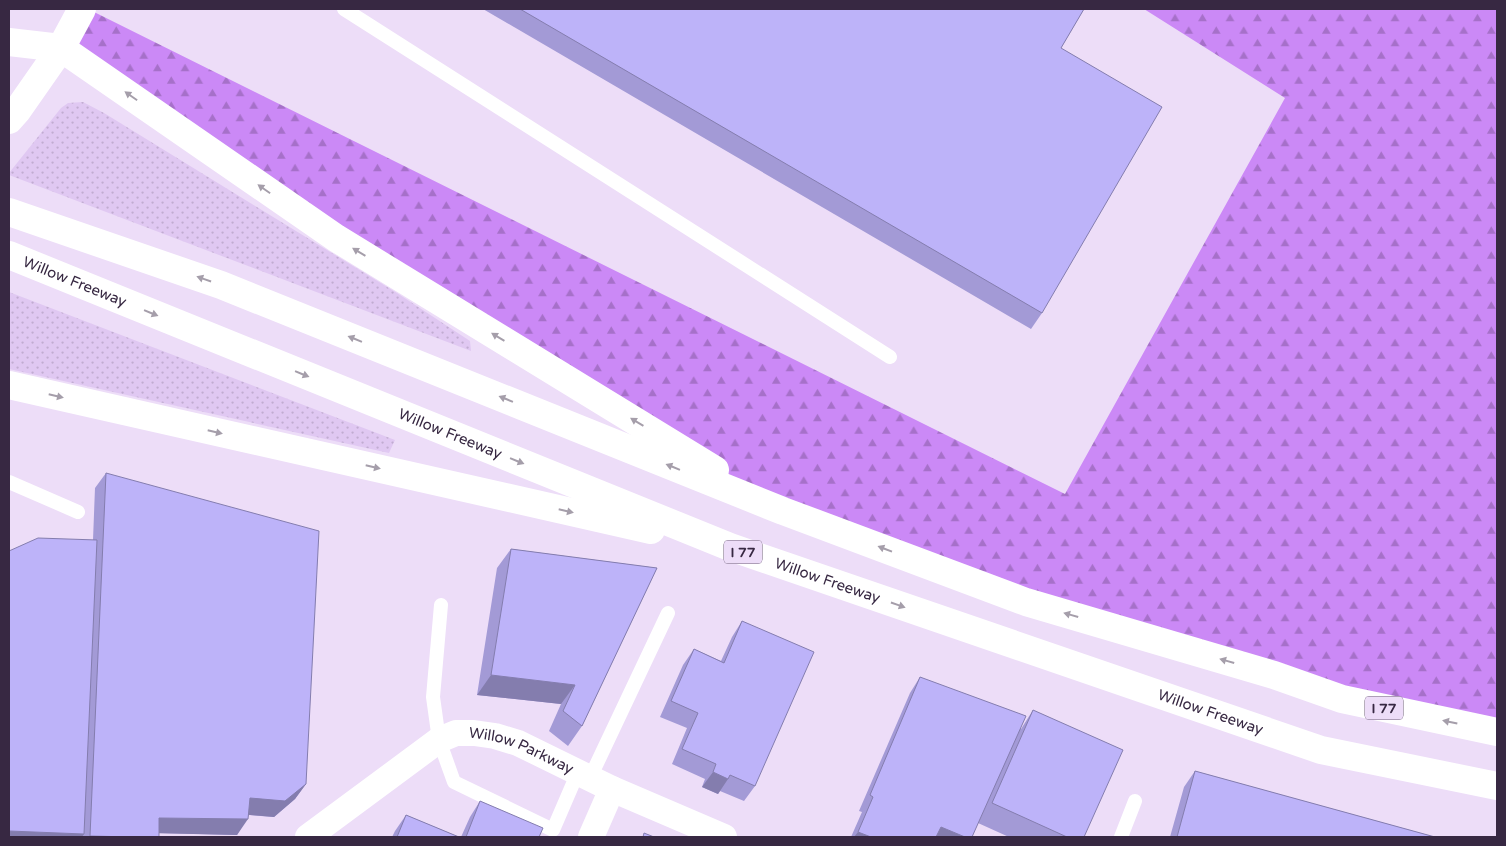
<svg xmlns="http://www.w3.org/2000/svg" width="1506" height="846" font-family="'Varela Round',sans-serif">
<defs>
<pattern id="grass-dots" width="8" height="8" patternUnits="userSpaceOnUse" patternTransform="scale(1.25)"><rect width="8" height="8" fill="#e0c8f2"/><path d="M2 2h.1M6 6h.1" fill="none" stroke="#c1acd1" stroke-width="1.8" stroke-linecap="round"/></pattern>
<pattern id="forest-firs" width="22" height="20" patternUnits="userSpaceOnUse" patternTransform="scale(1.25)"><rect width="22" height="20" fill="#cb89f6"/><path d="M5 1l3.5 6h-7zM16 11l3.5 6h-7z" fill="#a670c9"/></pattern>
</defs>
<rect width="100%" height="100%" fill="#edddf8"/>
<path fill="url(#grass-dots)" d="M 83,102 L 104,113 L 397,293 L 470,341 L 471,351 L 9,175 L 9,173 L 61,108 L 68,103 Z
M 9,292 L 395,440 L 389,453 L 9,369 Z"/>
<path fill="url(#forest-firs)" d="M 88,9 L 1065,494 L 1285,98 L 1144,9 L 1497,9 L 1497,732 L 1342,699 L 783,511 L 61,48 Z"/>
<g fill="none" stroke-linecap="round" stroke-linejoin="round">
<path stroke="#fff" stroke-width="14" d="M 344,9 L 890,357
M 9,482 L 78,512
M 441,605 L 433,697 L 439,740 L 454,782 L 553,830 L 578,772
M 590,778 L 668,613
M 1121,837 L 1135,801"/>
<g stroke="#fff" stroke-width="26">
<path id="s1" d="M 308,837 L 439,740 L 456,733 L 474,733 L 495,736 L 518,743 L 612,789 L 724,837"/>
<path d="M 591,837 L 612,789"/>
</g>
<path stroke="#fff" stroke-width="28" d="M 9,120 L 17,111 L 61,48 L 82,9"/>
<g stroke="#fff" stroke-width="28">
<path d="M 9,42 L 61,48 L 336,238 L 715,470"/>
<path d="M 9,212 L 221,285 L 783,511 L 1026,602 L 1274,675 L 1342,699 L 1497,732"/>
<path id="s2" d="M 9,255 L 730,547 L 1321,750 L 1497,786"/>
<path d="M 9,385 L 651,530"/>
</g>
</g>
<path fill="#a39ad6" d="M 483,9 L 1084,9 L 1061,48 L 1042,313 L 1031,329 Z
M 106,473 L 306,784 L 295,799 L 274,817 L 249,815 L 237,835 L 159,833 L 159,837 L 9,837 L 93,540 L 95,488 Z
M 511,549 L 657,568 L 582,726 L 568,746 L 549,731 L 561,704 L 477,695 L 497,568 Z
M 742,621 L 755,786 L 744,801 L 720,791 L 718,794 L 702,787 L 705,779 L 672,764 L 687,728 L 660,717 L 683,665 L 694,649 L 721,661 L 732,637 Z
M 920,677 L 1021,729 L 1033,710 L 1084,837 L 1009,837 L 978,823 L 972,837 L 851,837 L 862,812 L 859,811 L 910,693 Z
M 1195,771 L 1435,837 L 1170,837 L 1184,787 Z
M 480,801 L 539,837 L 461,837 L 470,817 Z
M 406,815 L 459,837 L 392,837 L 395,831 Z"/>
<path fill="#847dae" d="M 491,675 L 575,685 L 561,704 L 477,695 Z
M 713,772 L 728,779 L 718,794 L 702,787 Z
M 306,784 L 295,799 L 274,817 L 239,814 L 250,798 Z
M 159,818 L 248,819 L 237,835 L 149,833 Z
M 941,827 L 965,837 L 933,837 Z
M 9,831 L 84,834 L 82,837 L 9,837 Z
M 858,832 L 871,837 L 854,837 Z
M 90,836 L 132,837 L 89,837 Z"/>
<path fill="#bdb3f9" stroke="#847dae" d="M 520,9 L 1084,9 L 1061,48 L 1162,107 L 1042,313 Z
M 106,473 L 319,531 L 306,784 L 285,801 L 250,798 L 248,819 L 159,818 L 159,837 L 132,837 L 90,836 Z
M 38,538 L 97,540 L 84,834 L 9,831 L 9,551 Z
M 511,549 L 657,568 L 582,726 L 563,711 L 575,685 L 491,675 Z
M 742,621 L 814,652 L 755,786 L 730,775 L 728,779 L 713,772 L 716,764 L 682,749 L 698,713 L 671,701 L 694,649 L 724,663 Z
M 920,677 L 1026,716 L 972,837 L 965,837 L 941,827 L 936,837 L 871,837 L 858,832 L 873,797 L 870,795 Z
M 1033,710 L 1123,750 L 1084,837 L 1067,837 L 992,803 Z
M 1195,771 L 1435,837 L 1177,837 Z
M 480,801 L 543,828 L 539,837 L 466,837 Z
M 406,815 L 459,837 L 397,837 Z
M 644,833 L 654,837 L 643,837 Z"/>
<defs><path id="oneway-solid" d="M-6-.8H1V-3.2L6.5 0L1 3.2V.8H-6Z" transform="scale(1.25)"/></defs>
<g fill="#a59eaa">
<use href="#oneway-solid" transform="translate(131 96) rotate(-145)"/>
<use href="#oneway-solid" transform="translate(264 189) rotate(-145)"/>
<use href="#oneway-solid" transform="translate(359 252) rotate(-149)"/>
<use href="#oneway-solid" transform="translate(204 279) rotate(-161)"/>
<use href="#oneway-solid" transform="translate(151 313) rotate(22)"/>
<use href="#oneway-solid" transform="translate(498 337) rotate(-149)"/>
<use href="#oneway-solid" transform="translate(355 339) rotate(-158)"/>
<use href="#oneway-solid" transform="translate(302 374) rotate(22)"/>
<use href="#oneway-solid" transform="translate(56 396) rotate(13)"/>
<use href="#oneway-solid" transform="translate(506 399) rotate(-158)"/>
<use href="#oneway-solid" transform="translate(637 422) rotate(-149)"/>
<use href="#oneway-solid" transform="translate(215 432) rotate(13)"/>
<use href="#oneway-solid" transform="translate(517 461) rotate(22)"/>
<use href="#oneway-solid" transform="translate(373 467) rotate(13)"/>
<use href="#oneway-solid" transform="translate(673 467) rotate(-158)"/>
<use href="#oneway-solid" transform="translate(566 511) rotate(13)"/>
<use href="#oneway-solid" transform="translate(885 549) rotate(-159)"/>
<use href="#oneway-solid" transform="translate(898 605) rotate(19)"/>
<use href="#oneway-solid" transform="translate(1071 615) rotate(-164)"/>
<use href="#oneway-solid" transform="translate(1227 661) rotate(-164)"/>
<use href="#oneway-solid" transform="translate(1450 722) rotate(-168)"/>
</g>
<g text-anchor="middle" stroke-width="4" stroke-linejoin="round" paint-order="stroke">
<g fill="#edddf8" stroke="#6e5e79" stroke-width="1">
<rect x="724" y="540.5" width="38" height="23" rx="4"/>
<rect x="1365" y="696.5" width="38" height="23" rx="4"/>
</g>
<g font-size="14" font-weight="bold" fill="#372842">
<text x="743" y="557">I 77</text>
<text x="1384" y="713">I 77</text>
</g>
<g font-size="15" fill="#372842" stroke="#edddf8">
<text dy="5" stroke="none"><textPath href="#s2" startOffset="71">Willow Freeway</textPath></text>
<text dy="5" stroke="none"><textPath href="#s2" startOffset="476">Willow Freeway</textPath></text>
<text dy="5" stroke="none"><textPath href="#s2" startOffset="881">Willow Freeway</textPath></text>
<text dy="5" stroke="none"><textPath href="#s2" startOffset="1286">Willow Freeway</textPath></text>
<text dy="5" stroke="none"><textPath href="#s1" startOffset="250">Willow Parkway</textPath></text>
</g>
</g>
<rect width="1506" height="846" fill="none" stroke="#372842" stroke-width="20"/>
</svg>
